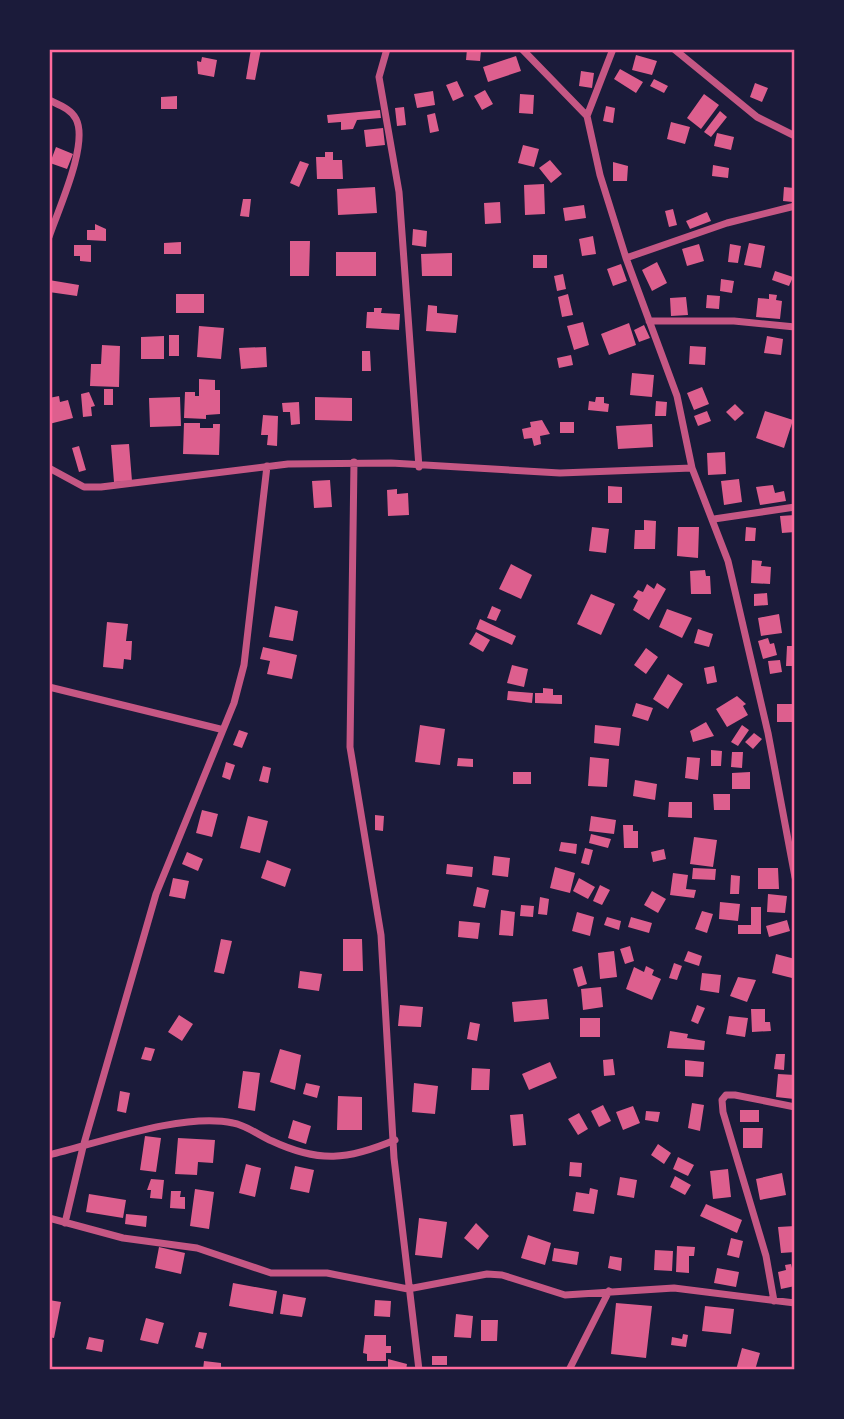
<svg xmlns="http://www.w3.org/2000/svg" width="844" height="1419" font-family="'PT Sans Narrow',sans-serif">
<rect width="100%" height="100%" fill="#1b1b3a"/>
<path fill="#dd5f8e" d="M 251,49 L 261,49 L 255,80 L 246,79 Z
M 467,49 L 481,50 L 480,61 L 466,60 Z
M 636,55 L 657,61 L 652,75 L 632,70 Z
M 516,56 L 521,71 L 488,82 L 483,67 Z
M 202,57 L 217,60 L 214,77 L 198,74 L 197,61 L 201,62 Z
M 620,69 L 643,82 L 636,93 L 614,79 Z
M 581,71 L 594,73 L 592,88 L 579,86 Z
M 654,79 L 668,86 L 664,93 L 650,86 Z
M 457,81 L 464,96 L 453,101 L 446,85 Z
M 755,83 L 768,88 L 762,102 L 750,97 Z
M 485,90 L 493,104 L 482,110 L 474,96 Z
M 433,91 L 435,105 L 417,108 L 414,94 Z
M 520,94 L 534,95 L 533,114 L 519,113 Z
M 704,94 L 719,105 L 701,129 L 687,118 Z
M 177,96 L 177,109 L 161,109 L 161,97 Z
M 606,106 L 615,108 L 613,123 L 603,121 Z
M 404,107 L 406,125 L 397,126 L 395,108 Z
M 380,110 L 381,118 L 357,120 L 353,129 L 341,130 L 341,122 L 328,123 L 327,115 Z
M 720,111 L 727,117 L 711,137 L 704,132 Z
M 435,113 L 439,131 L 430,133 L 427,115 Z
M 671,122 L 690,127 L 685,144 L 667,139 Z
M 383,128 L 385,145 L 366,147 L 364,130 Z
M 717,133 L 734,137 L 731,150 L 714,146 Z
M 523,145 L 539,149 L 534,167 L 518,163 Z
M 56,147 L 73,154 L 67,169 L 50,163 Z
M 325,152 L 333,152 L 333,160 L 342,160 L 343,179 L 317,179 L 316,157 L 325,157 Z
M 550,160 L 562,174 L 551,183 L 539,168 Z
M 300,161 L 309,164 L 299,187 L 290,183 Z
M 613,162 L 628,166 L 627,181 L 613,181 Z
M 713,165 L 729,168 L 728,178 L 712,176 Z
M 544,184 L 545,214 L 525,215 L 524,185 Z
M 375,187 L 377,213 L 338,215 L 337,189 Z
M 784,187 L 794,188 L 793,202 L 783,201 Z
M 243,199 L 251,199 L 249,217 L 240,216 Z
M 500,202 L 501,223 L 485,224 L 484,203 Z
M 584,205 L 586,218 L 565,221 L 563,208 Z
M 673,209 L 677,225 L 669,227 L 665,211 Z
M 707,212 L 711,221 L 690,229 L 686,221 Z
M 95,224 L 106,229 L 106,241 L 87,240 L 87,230 L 95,230 Z
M 413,229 L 427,231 L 426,247 L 412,245 Z
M 593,236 L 596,254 L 582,256 L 579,239 Z
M 290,241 L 310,241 L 309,276 L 290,276 Z
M 181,242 L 181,254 L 164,254 L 164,243 Z
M 749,243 L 765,246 L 761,268 L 744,265 Z
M 699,244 L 704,261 L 687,266 L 682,249 Z
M 730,244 L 741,246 L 738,263 L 728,262 Z
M 74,245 L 91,245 L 91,262 L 80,261 L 80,256 L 74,256 Z
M 336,252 L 376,252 L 376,276 L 336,276 Z
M 452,253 L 452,276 L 422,276 L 421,254 Z
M 533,255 L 547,255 L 547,268 L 533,268 Z
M 657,262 L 667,283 L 652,291 L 642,270 Z
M 621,264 L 627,281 L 613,286 L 607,269 Z
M 775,271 L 793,277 L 789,286 L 772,280 Z
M 563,274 L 566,289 L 557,291 L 554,276 Z
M 721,279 L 734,281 L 732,293 L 720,291 Z
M 49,280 L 79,285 L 77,296 L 49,292 Z
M 176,294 L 204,294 L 204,313 L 176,313 Z
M 568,294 L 573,315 L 562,317 L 558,297 Z
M 769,294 L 777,295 L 776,300 L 782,301 L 780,319 L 756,317 L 758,298 L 769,299 Z
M 707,295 L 720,296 L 719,309 L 706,308 Z
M 686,297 L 688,315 L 671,316 L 670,298 Z
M 428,305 L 437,306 L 437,313 L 458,315 L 456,333 L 426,331 Z
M 374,308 L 382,308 L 381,313 L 400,314 L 399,330 L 366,328 L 367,312 L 374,312 Z
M 583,322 L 589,345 L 574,350 L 567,326 Z
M 629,323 L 636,345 L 609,355 L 601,334 Z
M 644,325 L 650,338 L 639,342 L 634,330 Z
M 199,326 L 224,328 L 221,359 L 197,357 Z
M 169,335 L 179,335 L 179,356 L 169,356 Z
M 164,336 L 164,359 L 141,359 L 141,337 Z
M 767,336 L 783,339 L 781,355 L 764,353 Z
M 102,345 L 120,346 L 119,387 L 90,386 L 91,364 L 101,364 Z
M 690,346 L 706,347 L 705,365 L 689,364 Z
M 266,347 L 267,367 L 241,369 L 239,348 Z
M 362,351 L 370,351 L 371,371 L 362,371 Z
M 571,355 L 573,365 L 559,368 L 557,358 Z
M 632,373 L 654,375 L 652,397 L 630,395 Z
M 199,379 L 215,380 L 215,390 L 220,390 L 220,414 L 206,415 L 206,419 L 184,418 L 185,392 L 195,392 L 195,396 L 199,396 Z
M 702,387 L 709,404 L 694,410 L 687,393 Z
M 104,389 L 113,389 L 113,405 L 104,405 Z
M 89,392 L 95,406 L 91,407 L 92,416 L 83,417 L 81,394 Z
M 59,396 L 60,402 L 68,400 L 73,418 L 49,424 L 49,398 Z
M 180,397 L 181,426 L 150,427 L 149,398 Z
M 315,397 L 352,398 L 352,421 L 315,420 Z
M 596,397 L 604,397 L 604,403 L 609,404 L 608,412 L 588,410 L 589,401 L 595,402 Z
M 656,401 L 667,402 L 666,416 L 655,416 Z
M 299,402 L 300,424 L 291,425 L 290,412 L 283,412 L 282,403 Z
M 735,404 L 744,413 L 735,421 L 726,412 Z
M 707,411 L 711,421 L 698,426 L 694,416 Z
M 765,411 L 793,420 L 784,448 L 756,438 Z
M 263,415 L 278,416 L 277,446 L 267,445 L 268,435 L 261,435 Z
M 542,420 L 550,434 L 540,436 L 541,444 L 534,446 L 532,438 L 524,439 L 522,429 L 531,427 L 530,422 Z
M 560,422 L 574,422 L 574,433 L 560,433 Z
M 184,423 L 200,423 L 200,428 L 213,428 L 213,424 L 220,424 L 219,455 L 183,454 Z
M 652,424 L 653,447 L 618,449 L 616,426 Z
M 129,444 L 132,481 L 114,482 L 111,445 Z
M 79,446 L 86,470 L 79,472 L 72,448 Z
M 725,452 L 726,474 L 708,475 L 707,453 Z
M 739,479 L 742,502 L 724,505 L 721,481 Z
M 330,480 L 332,507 L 314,508 L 312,481 Z
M 773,485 L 775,493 L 784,491 L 786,501 L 760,505 L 756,487 Z
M 608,486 L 622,487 L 622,503 L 608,503 Z
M 397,489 L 397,494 L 408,493 L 409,515 L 388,516 L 387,490 Z
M 795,515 L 795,532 L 782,533 L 780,516 Z
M 644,520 L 656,521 L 655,549 L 634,549 L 635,530 L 644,530 Z
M 592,527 L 609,529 L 606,553 L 589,551 Z
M 678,527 L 699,527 L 698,558 L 677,556 Z
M 746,527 L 756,528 L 755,541 L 745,541 Z
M 752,560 L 762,561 L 761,566 L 771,567 L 770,584 L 751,583 Z
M 511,564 L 532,575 L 521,599 L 499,589 Z
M 705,570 L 706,576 L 710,576 L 711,594 L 691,594 L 690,571 Z
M 657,583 L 666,589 L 649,620 L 633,610 L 638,600 L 633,597 L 638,590 L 643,592 L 647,584 L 654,589 Z
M 767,593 L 768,605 L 754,606 L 754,594 Z
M 591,594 L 615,604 L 601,635 L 577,624 Z
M 275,606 L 298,611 L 293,641 L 269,637 Z
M 492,606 L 501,610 L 496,621 L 487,618 Z
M 667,609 L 692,618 L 682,638 L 659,627 Z
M 779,614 L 782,633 L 761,636 L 758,618 Z
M 480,619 L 516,636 L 512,645 L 476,629 Z
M 107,622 L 128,624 L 126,641 L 132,641 L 131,660 L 124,659 L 123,669 L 103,667 Z
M 698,629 L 713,634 L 709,647 L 694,643 Z
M 476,632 L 490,640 L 483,652 L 469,644 Z
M 768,638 L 770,644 L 774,643 L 777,655 L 763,659 L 758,641 Z
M 787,646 L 795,646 L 794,666 L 786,666 Z
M 263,647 L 297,655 L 292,679 L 267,674 L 270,661 L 260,659 Z
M 646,648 L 658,657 L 646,674 L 634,665 Z
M 780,660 L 782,672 L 770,674 L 768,661 Z
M 512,665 L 528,669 L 524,687 L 507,683 Z
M 714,666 L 717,682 L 707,684 L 704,668 Z
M 668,674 L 683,684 L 668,709 L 653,699 Z
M 543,688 L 553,689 L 553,695 L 562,695 L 562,704 L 535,703 L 535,693 L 543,693 Z
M 508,691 L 533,693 L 532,703 L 507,700 Z
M 737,696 L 746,704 L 743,706 L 748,715 L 727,727 L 716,709 Z
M 636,703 L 653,708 L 648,721 L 632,716 Z
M 777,704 L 795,704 L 795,722 L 777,722 Z
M 706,722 L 714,736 L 693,742 L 690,731 Z
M 420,725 L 445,729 L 440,765 L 415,762 Z
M 595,725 L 621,728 L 619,746 L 594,743 Z
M 742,725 L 749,730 L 738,746 L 731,742 Z
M 239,730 L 248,733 L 242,748 L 233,745 Z
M 754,733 L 762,739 L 753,749 L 745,742 Z
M 711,750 L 722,751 L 721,766 L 711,766 Z
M 732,752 L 743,752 L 742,768 L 731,767 Z
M 590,757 L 609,759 L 607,787 L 588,786 Z
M 687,757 L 700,758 L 698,780 L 685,778 Z
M 458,758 L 473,759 L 473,767 L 457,766 Z
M 226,762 L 235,765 L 230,780 L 222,777 Z
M 263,766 L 271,768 L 268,783 L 259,781 Z
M 513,772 L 531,772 L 531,784 L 513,784 Z
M 750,772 L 750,789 L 732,789 L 732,773 Z
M 635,780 L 657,784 L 655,800 L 633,796 Z
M 713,794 L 730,794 L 730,810 L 714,810 Z
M 669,802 L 692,802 L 692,818 L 668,817 Z
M 202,810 L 218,814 L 212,837 L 196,833 Z
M 375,815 L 384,816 L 383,831 L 375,830 Z
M 248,816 L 268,821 L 260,853 L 240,848 Z
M 591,816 L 616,820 L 614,834 L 589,831 Z
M 623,825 L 633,825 L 633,831 L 638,831 L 638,848 L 624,848 Z
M 591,834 L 611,839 L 608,848 L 589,843 Z
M 694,837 L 717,840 L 713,867 L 690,864 Z
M 561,842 L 577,844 L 576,854 L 559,851 Z
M 585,848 L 593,850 L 589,865 L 581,863 Z
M 664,849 L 666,859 L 653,862 L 651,852 Z
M 187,852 L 203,859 L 198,871 L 182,864 Z
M 494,856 L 510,858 L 508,877 L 492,875 Z
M 267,860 L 291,869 L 285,887 L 261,878 Z
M 447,864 L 473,867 L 472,877 L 446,874 Z
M 555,867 L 575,873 L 570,893 L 550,888 Z
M 693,868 L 716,869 L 715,880 L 692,879 Z
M 758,868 L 778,868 L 779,889 L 758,889 Z
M 673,873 L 688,875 L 686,889 L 696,890 L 694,898 L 670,895 Z
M 731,875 L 740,876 L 739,894 L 730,894 Z
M 173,878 L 189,881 L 185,899 L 169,896 Z
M 579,878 L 595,887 L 588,899 L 573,891 Z
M 600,885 L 610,890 L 602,905 L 593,901 Z
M 477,887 L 489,890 L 485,908 L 473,906 Z
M 652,891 L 666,899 L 658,913 L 644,905 Z
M 768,894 L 787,896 L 785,913 L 767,912 Z
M 540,897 L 549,899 L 547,915 L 538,914 Z
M 720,902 L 740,904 L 738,921 L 719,919 Z
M 521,905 L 534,906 L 533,917 L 520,916 Z
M 751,907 L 761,907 L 761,934 L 738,934 L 738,925 L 751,925 Z
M 501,910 L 515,912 L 513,936 L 499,935 Z
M 702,911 L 713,914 L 707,933 L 695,929 Z
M 577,912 L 594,917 L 590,936 L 572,931 Z
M 607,917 L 621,921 L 619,930 L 604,925 Z
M 631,917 L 652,923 L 649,933 L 628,927 Z
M 787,920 L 790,931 L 769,937 L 766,926 Z
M 459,921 L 480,923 L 478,939 L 458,937 Z
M 221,939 L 232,941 L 224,974 L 214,972 Z
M 343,939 L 362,939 L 363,971 L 343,971 Z
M 630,946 L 634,961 L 625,964 L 620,949 Z
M 614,951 L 617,977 L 600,979 L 598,953 Z
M 688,951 L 702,956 L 699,966 L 684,961 Z
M 776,954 L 795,959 L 792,978 L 772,973 Z
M 674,963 L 682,966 L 677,980 L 669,978 Z
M 582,966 L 587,984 L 578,987 L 573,969 Z
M 646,966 L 654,970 L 652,975 L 661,979 L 652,1000 L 626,989 L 634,967 L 644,972 Z
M 300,971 L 322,974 L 319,991 L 298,988 Z
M 702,973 L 721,975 L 719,993 L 700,990 Z
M 738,977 L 756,980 L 747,1002 L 730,996 Z
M 601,987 L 603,1007 L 583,1010 L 581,989 Z
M 547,999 L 549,1019 L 514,1022 L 512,1002 Z
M 400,1005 L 423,1007 L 421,1027 L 398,1026 Z
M 697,1005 L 705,1008 L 698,1024 L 691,1021 Z
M 751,1009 L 765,1009 L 765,1022 L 770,1022 L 771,1031 L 752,1032 Z
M 179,1015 L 193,1024 L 182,1041 L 168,1032 Z
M 729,1016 L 748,1018 L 745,1037 L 726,1034 Z
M 580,1018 L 600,1018 L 600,1037 L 580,1037 Z
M 470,1022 L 480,1024 L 477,1041 L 467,1039 Z
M 670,1031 L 688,1034 L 687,1038 L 705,1041 L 704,1050 L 667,1048 Z
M 145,1047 L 155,1049 L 151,1061 L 141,1059 Z
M 280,1049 L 301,1055 L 295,1090 L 270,1082 Z
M 776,1054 L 785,1054 L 784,1070 L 774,1069 Z
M 613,1059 L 615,1075 L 604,1076 L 603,1060 Z
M 685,1060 L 704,1062 L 703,1077 L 685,1076 Z
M 550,1062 L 557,1078 L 529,1090 L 522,1074 Z
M 472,1068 L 490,1069 L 489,1090 L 471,1090 Z
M 243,1071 L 260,1073 L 255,1111 L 238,1108 Z
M 778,1074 L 795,1075 L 794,1099 L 776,1097 Z
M 306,1083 L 320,1086 L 317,1098 L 303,1094 Z
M 414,1083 L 438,1086 L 435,1114 L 412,1112 Z
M 120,1091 L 130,1093 L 126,1113 L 117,1111 Z
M 338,1096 L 362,1097 L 362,1130 L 337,1130 Z
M 692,1103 L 704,1105 L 700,1131 L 688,1128 Z
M 603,1105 L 611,1121 L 599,1127 L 591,1111 Z
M 633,1106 L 640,1123 L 623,1130 L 616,1112 Z
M 740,1110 L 759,1110 L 759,1122 L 740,1122 Z
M 646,1111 L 660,1112 L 658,1122 L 645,1120 Z
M 579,1113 L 588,1129 L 578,1135 L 568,1119 Z
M 523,1114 L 526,1145 L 513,1146 L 510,1115 Z
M 293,1120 L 311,1126 L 306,1144 L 288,1138 Z
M 743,1128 L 763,1128 L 762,1148 L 743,1148 Z
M 145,1136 L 161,1138 L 156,1172 L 140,1170 Z
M 178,1138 L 215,1140 L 213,1163 L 198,1162 L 197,1175 L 175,1174 Z
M 658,1144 L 671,1153 L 664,1164 L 651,1155 Z
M 678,1157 L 694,1165 L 688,1176 L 673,1169 Z
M 570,1162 L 582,1163 L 581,1177 L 569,1176 Z
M 246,1164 L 261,1168 L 255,1197 L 239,1193 Z
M 295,1166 L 314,1170 L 309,1193 L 290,1189 Z
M 728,1169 L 731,1197 L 713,1199 L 710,1171 Z
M 782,1173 L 786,1195 L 760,1200 L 756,1179 Z
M 675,1176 L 691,1185 L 685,1195 L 670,1187 Z
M 620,1177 L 637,1180 L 634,1198 L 617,1195 Z
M 151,1179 L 164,1180 L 162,1199 L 150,1198 L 151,1190 L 147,1190 Z
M 590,1188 L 598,1190 L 594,1214 L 573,1211 L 576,1192 L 589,1194 Z
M 195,1189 L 214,1192 L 209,1229 L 190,1226 Z
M 171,1191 L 181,1191 L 180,1197 L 185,1197 L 185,1209 L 170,1208 Z
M 89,1194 L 126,1200 L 123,1218 L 86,1212 Z
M 706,1204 L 742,1220 L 737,1233 L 700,1216 Z
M 126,1214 L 147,1216 L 146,1227 L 125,1224 Z
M 419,1218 L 447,1222 L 442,1258 L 415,1255 Z
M 476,1223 L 489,1236 L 478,1250 L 464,1238 Z
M 795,1226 L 795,1252 L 781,1253 L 778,1227 Z
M 528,1235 L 551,1243 L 545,1265 L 521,1258 Z
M 731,1238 L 743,1241 L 739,1258 L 727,1255 Z
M 677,1246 L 695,1247 L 694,1256 L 689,1256 L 689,1273 L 676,1272 Z
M 159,1247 L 185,1253 L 181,1274 L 155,1268 Z
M 554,1248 L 579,1252 L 577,1265 L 552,1261 Z
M 655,1250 L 673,1251 L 672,1271 L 654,1270 Z
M 610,1256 L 622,1258 L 621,1271 L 608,1268 Z
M 791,1264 L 792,1268 L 795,1267 L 795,1286 L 781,1289 L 778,1272 L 786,1270 L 785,1265 Z
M 717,1268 L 739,1272 L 736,1287 L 714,1283 Z
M 233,1283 L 277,1291 L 273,1314 L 229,1306 Z
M 283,1294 L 306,1298 L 302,1317 L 280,1314 Z
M 49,1300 L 61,1302 L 54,1338 L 49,1337 Z
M 375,1300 L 391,1301 L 390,1317 L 374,1316 Z
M 616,1303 L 652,1306 L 646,1358 L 611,1354 Z
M 705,1306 L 734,1309 L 731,1334 L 702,1331 Z
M 456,1314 L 473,1316 L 471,1338 L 454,1337 Z
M 146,1318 L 164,1323 L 158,1344 L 140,1340 Z
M 481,1320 L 498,1320 L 497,1341 L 481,1341 Z
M 199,1332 L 207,1333 L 203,1349 L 195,1347 Z
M 683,1334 L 688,1335 L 686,1347 L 671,1345 L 672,1337 L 682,1339 Z
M 365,1335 L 386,1335 L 386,1346 L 391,1346 L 391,1353 L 386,1353 L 386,1361 L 367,1361 L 367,1354 L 363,1353 Z
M 89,1337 L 104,1340 L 102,1352 L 86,1349 Z
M 742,1348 L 760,1353 L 755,1370 L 736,1370 Z
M 432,1356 L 447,1356 L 447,1365 L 432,1365 Z
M 388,1359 L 407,1364 L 406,1370 L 388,1370 Z
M 204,1361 L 221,1363 L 221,1370 L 203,1370 Z"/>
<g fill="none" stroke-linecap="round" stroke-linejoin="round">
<path stroke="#c65784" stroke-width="7" d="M 387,49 L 379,77 L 399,192 L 419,467
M 522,49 L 587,116 L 600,175 L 626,258 L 677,396 L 692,468 L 728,561 L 768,733 L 795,877
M 674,49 L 757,117 L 795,136
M 49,100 C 59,105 71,109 76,119 C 89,144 58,210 49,237
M 587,116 L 613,49
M 626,258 L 727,223 L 795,206
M 649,321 L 734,321 L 795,327
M 354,462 L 350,747 L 381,935 L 394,1158 L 419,1370
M 49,468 L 84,487 L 101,487 L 288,464 L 391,463 L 560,473 L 692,468
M 714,519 L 795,507
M 49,687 L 220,729
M 49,1155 C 99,1143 183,1112 233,1123 C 246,1125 260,1136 272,1141 C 319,1163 348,1160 395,1140
M 49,1218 L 123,1238 L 197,1248 L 271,1273 L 327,1273 L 408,1289 L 487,1274 L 502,1275 L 565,1295 L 674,1288 L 795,1303
M 65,1223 L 83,1147 L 156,894 L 234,703 L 244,665 L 267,466
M 774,1301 L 766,1256 L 723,1112 L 722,1100 L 726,1095 L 735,1095 L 795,1107
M 569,1370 L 609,1291"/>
</g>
<rect width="844" height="1419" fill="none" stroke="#1b1b3a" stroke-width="102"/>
<rect x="51" y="51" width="742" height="1317" fill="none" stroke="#ff6b9d" stroke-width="2.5"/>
</svg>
